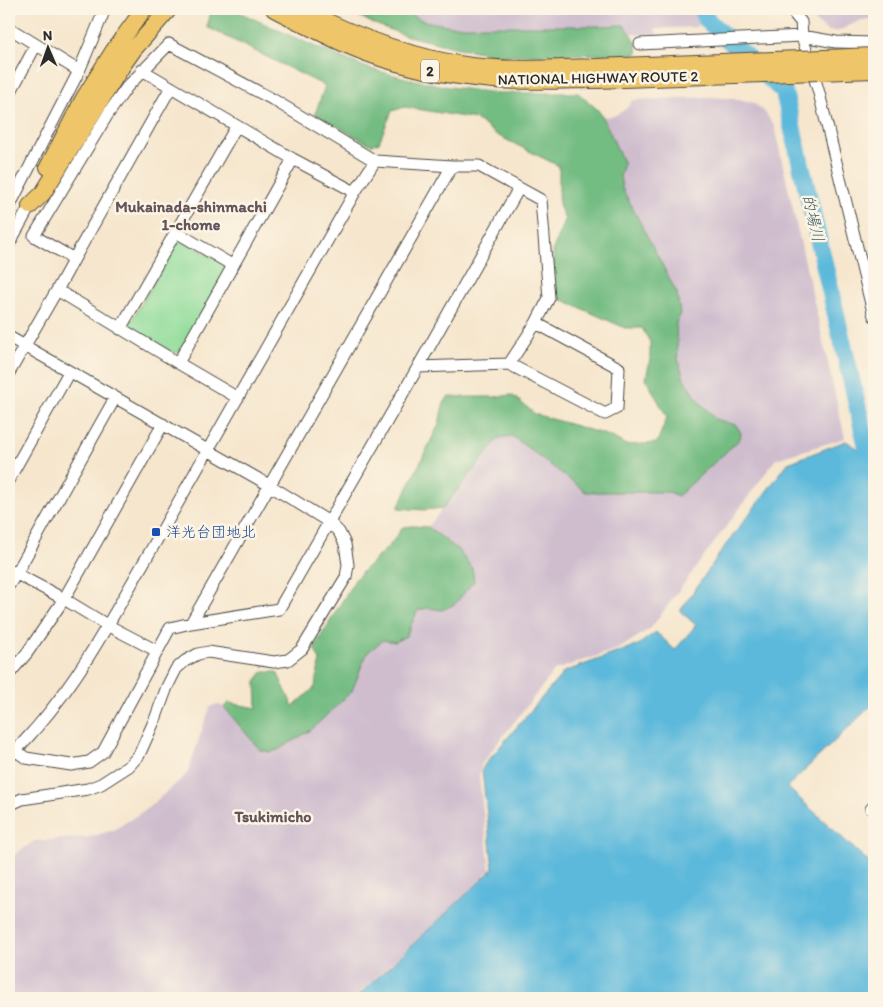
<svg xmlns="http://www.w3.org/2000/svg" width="883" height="1007" font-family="Itim,'Klee One',sans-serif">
<rect width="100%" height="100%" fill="#fcf5e5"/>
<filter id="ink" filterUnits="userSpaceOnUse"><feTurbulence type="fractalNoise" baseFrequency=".02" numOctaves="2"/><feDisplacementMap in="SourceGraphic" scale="10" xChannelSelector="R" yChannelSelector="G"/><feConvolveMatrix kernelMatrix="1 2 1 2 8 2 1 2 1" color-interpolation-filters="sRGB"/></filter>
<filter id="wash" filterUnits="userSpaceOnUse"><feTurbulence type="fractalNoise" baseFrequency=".0096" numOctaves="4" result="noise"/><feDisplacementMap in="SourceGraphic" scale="20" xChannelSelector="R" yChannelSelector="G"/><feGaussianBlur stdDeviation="1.12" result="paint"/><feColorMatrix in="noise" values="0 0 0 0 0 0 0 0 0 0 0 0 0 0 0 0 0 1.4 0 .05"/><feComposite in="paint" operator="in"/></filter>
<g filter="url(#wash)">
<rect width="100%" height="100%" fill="#f6e6cd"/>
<path fill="#cfbdce" d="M 398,9 L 700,9 L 703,12 L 703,21 L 695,27 L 655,29 L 657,35 L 632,34 L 624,25 L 597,26 L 452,26 L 424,21 Z
M 804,9 L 874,9 L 874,19 L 861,20 L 838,31 L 828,31 L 816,22 Z
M 709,97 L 737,99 L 752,102 L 764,111 L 774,126 L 845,438 L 776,459 L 651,628 L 620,648 L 555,670 L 482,763 L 479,776 L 490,870 L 448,911 L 354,998 L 9,998 L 9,859 L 34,841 L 89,837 L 114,830 L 148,808 L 187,774 L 210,707 L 217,704 L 224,707 L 261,750 L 278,750 L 311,730 L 352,691 L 362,665 L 368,652 L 383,639 L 395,642 L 406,636 L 418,610 L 428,608 L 442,610 L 457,549 L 428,527 L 499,438 L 512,436 L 586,492 L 669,492 L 736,425 L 715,419 L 699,401 L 684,379 L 678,359 L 676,322 L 677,293 L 622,188 L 620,176 L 624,164 L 603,117 L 614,116 L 626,109 L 633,100 Z"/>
<path fill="#8fdc9a" stroke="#5d8462" d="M 182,240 L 226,265 L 227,270 L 181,351 L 174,353 L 133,330 L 130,323 L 178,242 Z"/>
<path fill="#73bc82" stroke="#4f7456" d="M 219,9 L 232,9 L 318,48 L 370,69 L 410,79 L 449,87 L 496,93 L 578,93 L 597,109 L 603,117 L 624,164 L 620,176 L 622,188 L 677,293 L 680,314 L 676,323 L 678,359 L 684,379 L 699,401 L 715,419 L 736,425 L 741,433 L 740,439 L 678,496 L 669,492 L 586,492 L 512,436 L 499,438 L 443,508 L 425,510 L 398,508 L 439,424 L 443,405 L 448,397 L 494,397 L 512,395 L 535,414 L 610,436 L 626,445 L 657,443 L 667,417 L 646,379 L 650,359 L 650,342 L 642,328 L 625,328 L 554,296 L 553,249 L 565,220 L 559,204 L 559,166 L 497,135 L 476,119 L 405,107 L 392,111 L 379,142 L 372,145 L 354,136 L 315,114 L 325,86 L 207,27 L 211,12 Z
M 349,9 L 398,9 L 424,21 L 452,26 L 597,26 L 624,25 C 631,33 639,43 637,54 L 496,55 L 449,46 L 404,35 L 372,23 L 353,13 Z
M 413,526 L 428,527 L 457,549 L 472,568 L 474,581 L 455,604 L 442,610 L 428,608 L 418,610 L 406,636 L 395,642 L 383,640 L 368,652 L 362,665 L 352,691 L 311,730 L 278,750 L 270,752 L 260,750 L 224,707 L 229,703 L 257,708 L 256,681 L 263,672 L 277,672 L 293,707 L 315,687 L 320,660 L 314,648 L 356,578 L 390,545 L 403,527 Z"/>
<path fill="#5db9db" stroke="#447283" d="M 846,441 L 874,459 L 874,703 L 787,787 L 872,865 L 874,863 L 874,998 L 356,998 L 493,869 L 482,770 L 485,764 L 564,672 L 638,645 L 656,632 L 675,650 L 696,625 L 680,611 L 725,546 L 788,463 Z"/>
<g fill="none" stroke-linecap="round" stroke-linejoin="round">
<path stroke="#5db9db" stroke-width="18" d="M 701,9 L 707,20 L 784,92 L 870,460"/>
</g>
</g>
<g filter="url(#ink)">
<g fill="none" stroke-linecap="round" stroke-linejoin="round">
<defs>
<path id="minor" d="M 790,9 L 801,22 L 802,36 L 819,93 L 874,316
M 9,28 L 79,71
M 640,44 L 802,36 L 836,42 L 874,43
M 142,70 L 293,159 L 355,192
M 9,95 L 36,45
M 9,207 L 79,71 L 105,9
M 176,232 L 232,265
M 9,244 L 30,206
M 74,259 L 34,236 L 108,114 L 127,87 L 169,44 L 272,99 L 375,161 L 452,166 L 479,166 L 541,200 L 549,298 L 536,323 L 509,364 L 418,367
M 57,290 L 178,363 L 238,398
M 120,329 L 236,127
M 9,337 L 269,485 L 329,522 L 339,532 L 345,544 L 348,565 L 346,577 L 302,649 L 288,660 L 274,662 L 208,652 L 198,654 L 185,661 L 176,669 L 167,687 L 156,717 L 139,755 L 129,766 L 101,784 L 88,789 L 22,799 L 9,805
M 178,363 L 293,159
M 509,364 L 605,414 L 617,408 L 619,368 L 536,323
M 9,373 L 57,290 L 74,259 L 171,87
M 9,479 L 69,372
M 9,570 L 64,599 L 107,625 L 157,651
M 9,585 L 16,574 L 115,398
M 191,623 L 452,166
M 9,674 L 27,653 L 64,599 L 163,424
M 16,751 L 26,758 L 71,765 L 89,762 L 103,752 L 170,628 L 191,623 L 279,609 L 418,367 L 519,188
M 9,757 C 19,748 28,737 37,727 C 83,674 116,610 151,550 C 220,431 287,311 355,192 L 375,161
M 871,809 L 874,806"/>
<path id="highway" d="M 274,9 C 299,22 324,35 349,46 C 395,66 445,76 494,80 C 528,82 563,80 597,80
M 301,9 C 354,36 411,58 471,66 C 513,71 555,68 597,67
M 48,167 L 84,98 L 114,50 L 144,9
M 30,206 L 43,193 L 122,66 L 134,49 L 169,9"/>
</defs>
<use href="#minor" stroke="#494743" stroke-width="13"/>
<use href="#highway" stroke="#494743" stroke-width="18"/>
<use href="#minor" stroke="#fff" stroke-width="11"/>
<use href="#highway" stroke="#eec569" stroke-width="16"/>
<defs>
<path id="highway-bridge" d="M 597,67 L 874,56
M 597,80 L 874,70"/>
</defs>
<use href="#highway-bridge" stroke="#494743" stroke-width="18" stroke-linecap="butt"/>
<use href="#highway-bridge" stroke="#eec569" stroke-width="16"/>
</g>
</g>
<rect fill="#1a4fb4" stroke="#fcf5e5" stroke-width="2" x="151" y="527" width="10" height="10" rx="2.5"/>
<g text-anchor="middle" stroke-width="5" stroke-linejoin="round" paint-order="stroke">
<rect fill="#fcf5e5" stroke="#6a6863" stroke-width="1" x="421" y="59.5" width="18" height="23" rx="4"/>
<g font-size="14" font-weight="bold" fill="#2b2b2b">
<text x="430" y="76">2</text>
</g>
<g font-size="15" fill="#2b2b2b" stroke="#fcf5e5">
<text transform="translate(598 78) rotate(-1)" y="5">NATIONAL HIGHWAY ROUTE 2</text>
</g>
<g font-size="15" fill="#164399" stroke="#fcf5e5" text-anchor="start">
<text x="166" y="537">洋光台団地北</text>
</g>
<g font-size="16" font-weight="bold" fill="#64545b" stroke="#fcf5e5">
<text x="191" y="212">Mukainada-shinmachi<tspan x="191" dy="18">1-chome</tspan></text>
<text x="273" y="822">Tsukimicho</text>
</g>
<g font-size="16" font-style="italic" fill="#3c5d69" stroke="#fcf5e5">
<text transform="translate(814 218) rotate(77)" y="6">的場川</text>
</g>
</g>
<rect width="883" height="1007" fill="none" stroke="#fcf5e5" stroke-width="30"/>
<g transform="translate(48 48) rotate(358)" stroke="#fcf5e5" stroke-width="4" paint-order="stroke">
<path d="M0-4L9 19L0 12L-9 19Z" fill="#2b2b2b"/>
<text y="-8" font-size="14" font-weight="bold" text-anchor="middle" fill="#2b2b2b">N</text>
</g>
</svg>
